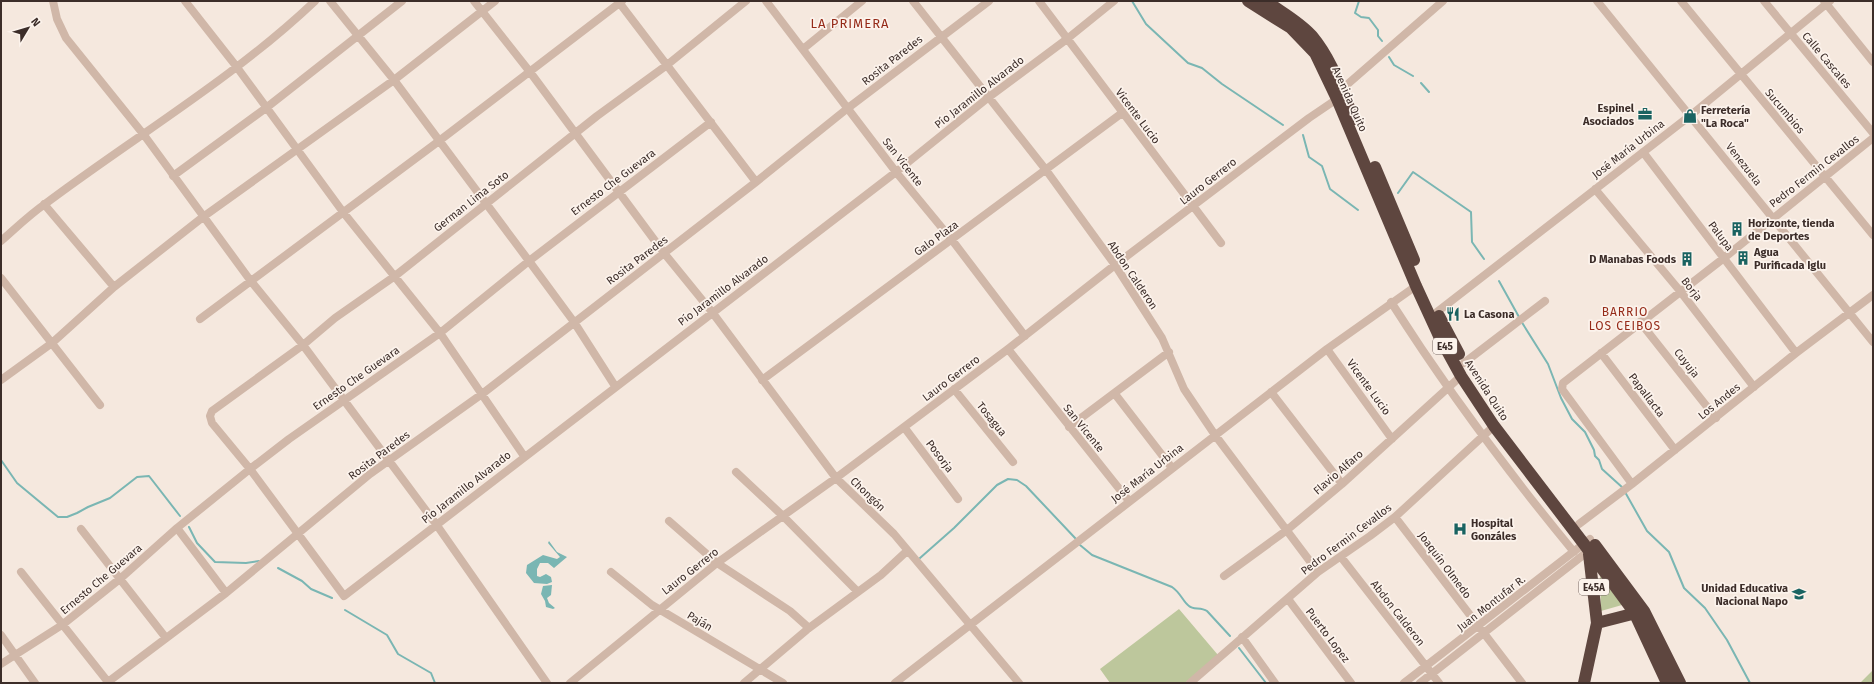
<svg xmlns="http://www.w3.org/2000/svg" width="1874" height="684" font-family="'Fira Sans',sans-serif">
<rect width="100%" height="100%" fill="#f5e8de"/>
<path fill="#bdc79c" d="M 1600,576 L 1622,605 L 1601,611 Z
M 1179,609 L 1218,655 L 1185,683 L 1110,683 L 1100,669 Z
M 1873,670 L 1873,683 L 1860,683 Z"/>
<path fill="#7ab6b3" d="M 549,541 L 557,552 L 567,557 L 554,568 L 548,563 L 540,563 L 537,569 L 537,576 L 540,577 L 546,574 L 551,577 L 552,582 L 547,584 L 534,583 L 526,573 L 527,565 L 543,555 L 557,559 L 560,557 L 548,543 Z
M 552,585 L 551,595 L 547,598 L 549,603 L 555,608 L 553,609 L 546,607 L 545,601 L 541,594 L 543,586 Z"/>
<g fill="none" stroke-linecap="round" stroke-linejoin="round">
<path stroke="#7ab6b3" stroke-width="2" d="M 1132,1 L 1146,24 L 1188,63 L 1202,68 L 1222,84 L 1283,125
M 1359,1 L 1355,13 L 1361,17 L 1369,18 L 1378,30 L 1378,36 L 1382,41
M 1389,57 L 1394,65 L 1413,76
M 1421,83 L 1429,92
M 1303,135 L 1309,157 L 1322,166 L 1330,189 L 1358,210
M 1398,193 L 1413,172 L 1471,212 L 1472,242 L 1484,259
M 1499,281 L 1519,317
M 1521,321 L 1548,364 L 1561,398 L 1572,419 L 1585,432 L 1594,450 L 1595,456 L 1599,460 L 1602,469 L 1623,488
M 1,460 L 17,483 L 58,517 L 67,517 L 77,513 L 88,507 L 110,498 L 137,477 L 149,476 L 180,516
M 1625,492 L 1647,531 L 1669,552 L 1684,588 L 1705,608 L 1727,640 L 1750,683
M 189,527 L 197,543 L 215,562 L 246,563 L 259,561
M 1080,545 L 1092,555 L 1172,587 C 1181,593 1183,602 1189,606 C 1193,610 1201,607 1207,611 L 1230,636
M 920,558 L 954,528 L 997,485 L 1008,479 L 1017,480 L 1026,486 L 1076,539
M 278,568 L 302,581 L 311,589 L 332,598
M 345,610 L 387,635 L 398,654 L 431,673 L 435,683
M 1239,648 L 1266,683"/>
<path stroke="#d0b7a8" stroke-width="8" d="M 53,1 L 57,19 L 66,38 L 144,135 L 250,280 L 303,345 L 436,524 L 547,683
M 185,1 L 236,66 L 343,212 L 440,333 L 524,456
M 330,1 L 394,80 L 529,261 L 574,322 L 615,386
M 474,1 L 530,72 L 664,253 L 712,312 L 836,478 L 894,534 L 1019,683
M 618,1 L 756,182
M 746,1 L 667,65 L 597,116 L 395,276 L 335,318 L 303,345 L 212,411 L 210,416 L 212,423 L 250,469 L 344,596 L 896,172 L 989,97 L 1067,39 L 1114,1
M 766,1 L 896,172 L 952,240 L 1025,336
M 913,1 L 1046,170 L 1115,265 L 1162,338 L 1184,389 L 1215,435 L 1318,572
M 1039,1 L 1221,243
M 1597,1 C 1689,115 1782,228 1873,342
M 1681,1 L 1873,235
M 1764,1 L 1873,133
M 1824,1 L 1873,62
M 803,49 L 862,1
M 1643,152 L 1796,353
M 173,176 L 266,108 L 402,1
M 1595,189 L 1680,291 L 1754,387
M 44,204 L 114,287
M 1,241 C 15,229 29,215 45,204 C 134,137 234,78 315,1
M 1,278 L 100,405
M 1391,302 C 1447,390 1508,472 1574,552
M 1437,312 L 1691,115 L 1830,1
M 200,319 L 439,141 L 622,1
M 1640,322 L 1716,418
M 1008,349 L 1129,501
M 1327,349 L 1392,439
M 1601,353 L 1675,450
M 1464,363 L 1545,301
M 1,380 L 52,343 L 114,287 L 203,217 L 394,80 L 495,1
M 762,380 L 1122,113
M 954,389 L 1013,462
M 1271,392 L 1342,484
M 1115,394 L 1172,468
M 904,427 L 958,499
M 1069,427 L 1169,352
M 736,472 L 783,516 L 858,592
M 1632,484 L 1562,389 L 1563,383 L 1724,258 L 1873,138
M 1395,517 L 1522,683
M 669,521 L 717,563 L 790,611 L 809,628
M 1579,524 L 1632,484 L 1796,353 L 1873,295
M 177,528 L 226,593
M 81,529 L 166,638
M 1341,557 L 1439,683
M 21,572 L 108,682 L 226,593 L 370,474 L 482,394 L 756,182 L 848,108 L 989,1
M 611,572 L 652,605 L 783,683
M 1224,576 L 1287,530 L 1342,484 L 1461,376
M 1288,599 L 1351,683
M 1,635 L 35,683
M 1242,637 L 1275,683
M 1,664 L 62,625 L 121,578 L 177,528 L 250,469 L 289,439 L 440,333 L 529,261 L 711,122
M 570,683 L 717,563 L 836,478 L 1008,349 L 1115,265 L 1309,118 L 1337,99 L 1342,89 L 1443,1
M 744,683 L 809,628 L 881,575 L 907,551
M 895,683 L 1327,349 L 1416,286
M 1190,683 L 1318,572 L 1370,536 L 1395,517 L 1494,426
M 1404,683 L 1590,539
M 1420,683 L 1591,549"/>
<path stroke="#5e463f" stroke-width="12" d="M 1248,1 L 1291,28 L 1315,53 L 1337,99 L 1416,286 L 1439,336 L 1461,376 L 1494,426 L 1584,544 L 1634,612 L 1667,683
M 1266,1 C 1281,12 1300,22 1312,36 C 1332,60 1342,91 1354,119
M 1375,167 L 1414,260
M 1439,316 L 1459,354
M 1595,545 L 1644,611 L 1680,683
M 1597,623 L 1640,612
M 1584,683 L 1597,623 L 1589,554"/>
</g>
<defs>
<symbol id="office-bare" viewBox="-9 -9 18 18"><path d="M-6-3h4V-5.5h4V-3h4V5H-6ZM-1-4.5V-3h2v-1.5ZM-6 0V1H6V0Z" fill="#196361" stroke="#fcf3ec" stroke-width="2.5" paint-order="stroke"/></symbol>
<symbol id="shop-bare" viewBox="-9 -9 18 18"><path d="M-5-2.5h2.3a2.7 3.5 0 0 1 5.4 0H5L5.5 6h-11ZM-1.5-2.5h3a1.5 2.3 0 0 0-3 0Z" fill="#196361" stroke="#fcf3ec" stroke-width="2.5" paint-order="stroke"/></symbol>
<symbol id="building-bare" viewBox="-9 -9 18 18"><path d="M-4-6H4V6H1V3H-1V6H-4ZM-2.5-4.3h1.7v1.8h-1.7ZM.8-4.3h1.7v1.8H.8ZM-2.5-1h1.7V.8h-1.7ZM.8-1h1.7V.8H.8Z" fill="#196361" stroke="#fcf3ec" stroke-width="2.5" paint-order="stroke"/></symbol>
<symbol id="restaurant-bare" viewBox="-9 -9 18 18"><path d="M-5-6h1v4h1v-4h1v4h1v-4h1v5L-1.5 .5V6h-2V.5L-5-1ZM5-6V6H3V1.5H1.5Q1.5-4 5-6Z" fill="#196361" stroke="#fcf3ec" stroke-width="2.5" paint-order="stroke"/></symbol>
<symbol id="hospital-bare" viewBox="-9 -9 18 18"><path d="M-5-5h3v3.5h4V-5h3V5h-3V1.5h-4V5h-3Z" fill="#196361" stroke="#fcf3ec" stroke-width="2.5" paint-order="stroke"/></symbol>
<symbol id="school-bare" viewBox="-9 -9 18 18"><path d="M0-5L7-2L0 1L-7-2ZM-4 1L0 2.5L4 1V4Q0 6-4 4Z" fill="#196361" stroke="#fcf3ec" stroke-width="2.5" paint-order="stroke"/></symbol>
</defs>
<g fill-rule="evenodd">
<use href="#office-bare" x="1635" y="104" width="20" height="20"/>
<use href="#shop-bare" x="1680" y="106" width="20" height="20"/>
<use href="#building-bare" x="1727" y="219" width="20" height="20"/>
<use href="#building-bare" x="1733" y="248" width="20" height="20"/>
<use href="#building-bare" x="1677" y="249" width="20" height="20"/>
<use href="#restaurant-bare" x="1443" y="304" width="20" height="20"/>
<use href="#hospital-bare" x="1450" y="519" width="20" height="20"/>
<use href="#school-bare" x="1789" y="584" width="20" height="20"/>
</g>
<g text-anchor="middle" stroke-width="3.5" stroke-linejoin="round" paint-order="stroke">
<g fill="#fcf3ec" stroke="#766864" stroke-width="1">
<rect x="1433" y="338" width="24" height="16" rx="3"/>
<rect x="1579" y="579" width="30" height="16" rx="3"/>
</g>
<g font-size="10" font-weight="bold" fill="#3c2d29">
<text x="1445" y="350">E45</text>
<text x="1594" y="591">E45A</text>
</g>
<g font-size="11" fill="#3c2d29" stroke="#fcf3ec">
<text transform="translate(892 60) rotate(-38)" y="4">Rosita Paredes</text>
<text transform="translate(1827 60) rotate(50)" y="4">Calle Cascales</text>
<text transform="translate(979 92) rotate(-38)" y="4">Pío Jaramillo Alvarado</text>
<text transform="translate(1350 99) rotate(66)" y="4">Avenida Quito</text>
<text transform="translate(1785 111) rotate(50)" y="4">Sucumbios</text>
<text transform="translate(1138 116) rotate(53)" y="4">Vicente Lucio</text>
<text transform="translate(1628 149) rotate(-38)" y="4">José María Urbina</text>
<text transform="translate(903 162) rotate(52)" y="4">San Vicente</text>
<text transform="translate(1744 164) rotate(52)" y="4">Venezuela</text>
<text transform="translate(1814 171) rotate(-38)" y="4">Pedro Fermin Cevallos</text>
<text transform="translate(1208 181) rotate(-38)" y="4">Lauro Gerrero</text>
<text transform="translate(613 182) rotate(-37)" y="4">Ernesto Che Guevara</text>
<text transform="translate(471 201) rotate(-38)" y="4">German Lima Soto</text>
<text transform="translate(1721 236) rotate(53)" y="4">Palupa</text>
<text transform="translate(936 238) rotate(-36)" y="4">Galo Plaza</text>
<text transform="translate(637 260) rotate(-37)" y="4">Rosita Paredes</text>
<text transform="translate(1133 275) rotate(56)" y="4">Abdon Calderon</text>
<text transform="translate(1692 289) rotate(52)" y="4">Borja</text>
<text transform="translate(723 290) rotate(-37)" y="4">Pío Jaramillo Alvarado</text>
<text transform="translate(1687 363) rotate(52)" y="4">Cuyuja</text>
<text transform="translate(356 378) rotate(-35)" y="4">Ernesto Che Guevara</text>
<text transform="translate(951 378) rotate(-37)" y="4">Lauro Gerrero</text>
<text transform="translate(1369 387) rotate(54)" y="4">Vicente Lucio</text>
<text transform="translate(1487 390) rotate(57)" y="4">Avenida Quito</text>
<text transform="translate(1647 395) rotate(53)" y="4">Papallacta</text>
<text transform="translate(1719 401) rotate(-39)" y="4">Los Andes</text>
<text transform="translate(992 419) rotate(51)" y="4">Tosagua</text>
<text transform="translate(1084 428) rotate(51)" y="4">San Vicente</text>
<text transform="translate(379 455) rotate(-37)" y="4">Rosita Paredes</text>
<text transform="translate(940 456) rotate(53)" y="4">Posorja</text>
<text transform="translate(1338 472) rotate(-41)" y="4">Flavio Alfaro</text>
<text transform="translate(1147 473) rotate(-38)" y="4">José María Urbina</text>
<text transform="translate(466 487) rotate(-38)" y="4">Pío Jaramillo Alvarado</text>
<text transform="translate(868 494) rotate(44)" y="4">Chongón</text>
<text transform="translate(1346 539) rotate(-37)" y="4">Pedro Fermin Cevallos</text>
<text transform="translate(1445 565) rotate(53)" y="4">Joaquín Olmedo</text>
<text transform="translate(690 571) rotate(-38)" y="4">Lauro Gerrero</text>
<text transform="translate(101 579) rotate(-40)" y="4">Ernesto Che Guevara</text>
<text transform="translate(1491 603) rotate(-38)" y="4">Juan Montufar R.</text>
<text transform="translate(1398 613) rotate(52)" y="4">Abdon Calderon</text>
<text transform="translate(700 621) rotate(31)" y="4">Paján</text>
<text transform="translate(1328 635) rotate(53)" y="4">Puerto Lopez</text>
</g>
<g font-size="11" font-weight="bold" fill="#3c2d29" stroke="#fcf3ec" text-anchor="start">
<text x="1634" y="112" text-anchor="end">Espinel<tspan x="1634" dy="13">Asociados</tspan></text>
<text x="1701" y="114">Ferretería<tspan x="1701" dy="13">"La Roca"</tspan></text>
<text x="1748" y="227">Horizonte, tienda<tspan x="1748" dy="13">de Deportes</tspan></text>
<text x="1754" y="256">Agua<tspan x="1754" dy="13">Purificada Iglu</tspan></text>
<text x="1676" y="263" text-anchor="end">D Manabas Foods</text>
<text x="1464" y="318">La Casona</text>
<text x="1471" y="527">Hospital<tspan x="1471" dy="13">Gonzáles</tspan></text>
<text x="1788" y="592" text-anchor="end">Unidad Educativa<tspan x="1788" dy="13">Nacional Napo</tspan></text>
</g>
<g font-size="12" letter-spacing="1" fill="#952a18" stroke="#fcf3ec">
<text x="1625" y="316">BARRIO<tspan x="1625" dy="14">LOS CEIBOS</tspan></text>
</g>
<g font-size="13" letter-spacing="1" fill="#952a18" stroke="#fcf3ec">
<text x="850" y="28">LA PRIMERA</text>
</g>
</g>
<rect width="1874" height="684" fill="none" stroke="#3c2d29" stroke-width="4"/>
<g transform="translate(28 28) rotate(52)" stroke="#fcf3ec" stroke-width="3" paint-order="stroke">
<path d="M0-3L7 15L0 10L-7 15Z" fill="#3c2d29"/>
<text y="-6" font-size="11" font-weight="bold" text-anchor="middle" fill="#3c2d29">N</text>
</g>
</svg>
